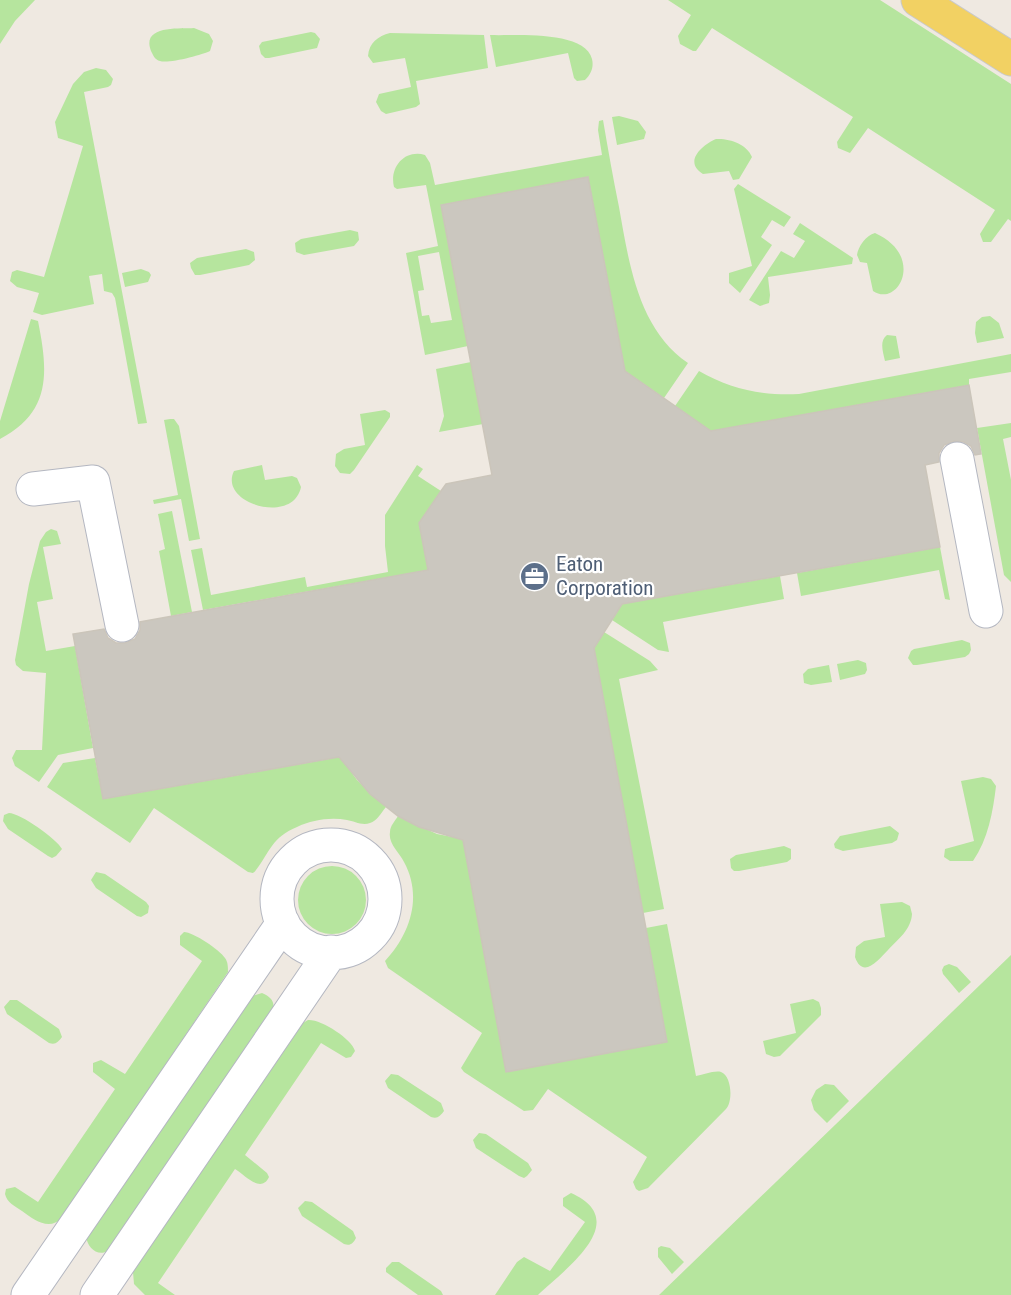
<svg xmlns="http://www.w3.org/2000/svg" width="1011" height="1295" font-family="'Roboto Condensed',sans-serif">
<rect width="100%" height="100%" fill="#efe9e1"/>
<path fill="#b6e59e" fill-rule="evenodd" d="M 0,0 L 35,0 L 15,21 L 0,44 Z
M 668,0 L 880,0 L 1011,84 L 1011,221 L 1008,219 L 991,242 L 983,242 L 980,234 L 995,210 L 868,128 L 850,153 L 838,148 L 837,142 L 853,117 L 712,28 L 696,51 L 693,51 L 680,44 L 678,36 L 691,15 Z
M 194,28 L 209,34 L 213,41 L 210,51 C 202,55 168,64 160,61 C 155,60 153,55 151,51 C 141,25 179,29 194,28 Z
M 311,32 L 315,33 L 320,39 L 317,48 L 269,58 L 265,58 L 261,54 L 259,46 L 262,42 Z
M 390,33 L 484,35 L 488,68 L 416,81 L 420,104 L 416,107 L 386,114 L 381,111 L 376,102 L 379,94 L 411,87 L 405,58 L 373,63 L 368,56 C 369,43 378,36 390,33 Z
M 490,35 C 514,36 585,30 592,59 C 594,67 591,74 585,80 L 577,81 L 574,78 L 568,53 L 496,67 Z
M 96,68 L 106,70 L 113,79 L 111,85 L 108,87 L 84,92 L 147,423 L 138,424 L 115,298 L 112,293 L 104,291 L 102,274 L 89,276 L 94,304 L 42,315 L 33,312 L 39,293 L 17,287 L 10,281 L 12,272 L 17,270 L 44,277 L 83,146 L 58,138 L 55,122 L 73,84 L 84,72 Z
M 619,116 L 638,121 L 646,132 L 644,139 L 617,145 L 612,117 Z
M 603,120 C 608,149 613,178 619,207 C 629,263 638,329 688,363 L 664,398 L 625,371 L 588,177 L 441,205 L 468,346 L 425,355 L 406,253 L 438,246 L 426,185 L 397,189 L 394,187 C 389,167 405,149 425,155 L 430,163 L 435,185 L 602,155 L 598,130 L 599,121 ZM 439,252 L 452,320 L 431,323 L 429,315 L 422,316 L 418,291 L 424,290 L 418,256 Z
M 716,139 C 729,138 747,144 752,157 L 739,179 L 733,180 L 729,171 L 703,174 C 683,162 702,145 716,139 Z
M 738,184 L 791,217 L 784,227 L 772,220 L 761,237 L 772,245 L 740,293 L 729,283 L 729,273 L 752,266 L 734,189 Z
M 800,223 L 853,258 L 852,264 L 768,277 L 770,295 L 769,303 L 760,306 L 749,300 L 781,251 L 794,258 L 805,241 L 793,234 Z
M 350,230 L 358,232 L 359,240 L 354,246 L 304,255 L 296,252 L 295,243 L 301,239 Z
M 875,233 C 926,256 898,308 873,291 L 867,263 L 860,262 L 857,255 C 858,247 866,235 875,233 Z
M 246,249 L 254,252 L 255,260 L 249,265 L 200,275 L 195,275 L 191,268 L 190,263 L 197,258 Z
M 141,269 L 149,272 L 151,275 L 148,282 L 125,287 L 122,273 Z
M 990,316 L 999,323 L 1004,338 L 977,343 L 975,333 L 976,322 L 982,317 Z
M 31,319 L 38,321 C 48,371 52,412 0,439 L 0,421 Z
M 887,335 L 896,336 L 900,358 L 885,361 C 883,352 879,341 887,335 Z
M 1011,354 L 1011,372 L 969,379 L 969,385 L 711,431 L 675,406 L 699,371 C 730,389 763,396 799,394 Z
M 471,362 L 483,424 L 439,432 L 444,416 L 436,369 Z
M 385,410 L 390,413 L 390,417 L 354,470 L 350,474 L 340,473 L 335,466 L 336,454 L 344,449 L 365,445 L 360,414 Z
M 170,419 L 174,419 L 179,426 L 200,539 L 189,541 L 181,499 L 154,504 L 153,500 L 178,495 L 164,420 Z
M 1011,423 L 1011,437 L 1003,439 L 1011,480 L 1011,582 L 1004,575 L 977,428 Z
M 262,465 L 265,480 L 292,476 L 297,478 L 301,487 C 293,526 218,503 234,471 Z
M 417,465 L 423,469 L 418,476 L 441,491 L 419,523 L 428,570 L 203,610 L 191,550 L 202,548 L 211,595 L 305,577 L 307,587 L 388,572 L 385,546 L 385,515 Z
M 172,511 L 192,612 L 171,616 L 159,551 L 165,549 L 158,514 Z
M 51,529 L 57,531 L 61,544 L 43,547 L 53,599 L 37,602 L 46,651 L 75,646 L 93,748 L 58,755 L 39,782 L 15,766 L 12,758 L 16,750 L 42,750 L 46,673 L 23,671 L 16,665 L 15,660 L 29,584 L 40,541 L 46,532 Z
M 940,547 L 950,600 L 945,599 L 939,570 L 801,596 L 797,573 Z
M 780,576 L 784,599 L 663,622 L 669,652 L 658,650 L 612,620 L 622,604 Z
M 604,632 L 650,661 L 658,670 L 619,679 L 664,909 L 643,913 L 594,648 Z
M 962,640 L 970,643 L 971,650 L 969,654 L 965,657 L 917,665 L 913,665 L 908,658 L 911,651 L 914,649 Z
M 858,660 L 866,663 L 867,670 L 865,674 L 840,680 L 837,664 Z
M 829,665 L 832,682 L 811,685 L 804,683 L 803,674 L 808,669 Z
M 339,755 L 357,780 L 386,807 C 381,813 377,821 370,823 C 362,826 354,821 347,820 C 330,817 312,820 297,827 C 272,837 270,852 256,870 C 253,874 253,873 248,872 L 154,808 L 130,843 L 47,787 L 63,763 L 95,758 L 103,799 L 329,759 Z
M 983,777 L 991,779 L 996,786 C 993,812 988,839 973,861 L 950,861 L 944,857 L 945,849 L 974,841 L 961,781 Z
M 9,813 C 20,813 57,839 62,849 L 56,856 L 52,858 L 48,856 L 8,829 L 3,821 L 4,815 Z
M 398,816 L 437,834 L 463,839 L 506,1071 L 667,1042 L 646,928 L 667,924 L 696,1076 C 702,1075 715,1070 721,1072 C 732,1076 733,1102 726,1109 L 648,1188 L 639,1191 L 636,1189 L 633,1182 L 647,1157 L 548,1089 L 533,1110 L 524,1111 L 464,1072 L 461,1068 L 482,1033 L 388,968 L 385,961 C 410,934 423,897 404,862 C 399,852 388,844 390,832 C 390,826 395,821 398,816 Z
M 890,826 L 899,833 L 897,840 L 892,843 L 843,851 L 835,848 L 834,844 L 840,836 Z
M 784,846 L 791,849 L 791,859 L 787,862 L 739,871 L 734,871 L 731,868 L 730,859 L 736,855 Z
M298 900a34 34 0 1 1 68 0a34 34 0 1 1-68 0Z
M 96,872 L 105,874 L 146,902 L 149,906 L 148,913 L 141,917 L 137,916 L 96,888 L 91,880 Z
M 902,902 L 910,906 L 912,914 C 911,930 898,939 888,950 C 879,959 863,980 855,957 L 856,947 L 864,941 L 885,937 L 880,904 Z
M 184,932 C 193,932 220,950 225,958 C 228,962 228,967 228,972 L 62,1218 C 49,1231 34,1220 22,1211 C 15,1206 7,1203 5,1194 L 6,1189 L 15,1187 L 38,1202 L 115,1089 L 93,1072 L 93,1063 L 101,1060 L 125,1074 L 202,961 L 180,945 L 180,936 Z
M 1011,955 L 1011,1295 L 659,1295 Z
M 949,964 L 957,967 L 971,982 L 959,993 L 943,974 L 942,970 L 944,966 Z
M 262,993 C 271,997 275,1001 273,1011 L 108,1251 C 97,1257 87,1247 86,1236 L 252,996 Z
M 813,999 L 819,1002 L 821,1008 L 821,1015 L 780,1056 L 774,1057 L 766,1054 L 763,1041 L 796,1033 L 790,1004 Z
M 10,1000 L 17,1000 L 59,1029 L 62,1037 C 58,1042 56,1045 49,1043 L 7,1014 L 4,1007 Z
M 308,1020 C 321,1019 352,1039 355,1051 L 351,1057 L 346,1058 L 321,1043 L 245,1155 L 267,1173 L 269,1177 C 261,1194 245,1175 235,1169 L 158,1283 L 175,1295 L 145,1295 L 134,1284 L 133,1272 L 303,1023 Z
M 391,1074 L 398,1075 L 441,1103 L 444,1111 C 440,1116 438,1119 431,1117 L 388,1088 L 385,1081 Z
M 825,1084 L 834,1085 L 849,1101 L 827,1123 L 814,1110 L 811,1100 L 816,1090 Z
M 479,1133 L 486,1134 L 528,1163 L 532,1170 L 527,1176 L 524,1178 L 519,1176 L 476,1148 L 473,1140 Z
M 571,1193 C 634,1221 564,1270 538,1295 L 495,1295 L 517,1262 L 524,1257 L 550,1271 L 585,1222 L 563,1206 L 563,1198 Z
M 305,1201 L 312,1202 L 353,1231 L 356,1238 C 353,1244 350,1246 344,1244 L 302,1216 L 298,1208 Z
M 661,1246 L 670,1248 L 684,1262 L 672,1274 L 658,1257 L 658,1248 Z
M 392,1262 L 399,1262 L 441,1291 L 443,1295 L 418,1295 L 386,1272 L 386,1268 Z"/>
<path fill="#cbc7bf" stroke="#cbc5ba" stroke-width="1.5" d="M 588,177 L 625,371 L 711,431 L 969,385 L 981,454 L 975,455 L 971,446 L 964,442 L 954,441 L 944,445 L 939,453 L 939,462 L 925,465 L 940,547 L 622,604 L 594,648 L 667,1042 L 506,1072 L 463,840 L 419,827 L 398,816 L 370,794 L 339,757 L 103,799 L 73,634 L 104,629 L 108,638 L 116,643 L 125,643 L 135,639 L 140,630 L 140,622 L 428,570 L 419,523 L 441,491 L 446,484 L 492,475 L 441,205 Z"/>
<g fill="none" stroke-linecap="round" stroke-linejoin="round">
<defs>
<path id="minor" d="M 957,459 L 986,611
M 33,489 L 93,482 L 122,625
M277 899a54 54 0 1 1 108 0a54 54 0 1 1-108 0Z
M 28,1295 L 283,923
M 97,1295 L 331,952"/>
<path id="major" d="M 918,0 L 1011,59"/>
</defs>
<use href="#minor" stroke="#b4b7c1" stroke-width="35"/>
<use href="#major" stroke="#c9c9c9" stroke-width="35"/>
<use href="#minor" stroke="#fff" stroke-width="33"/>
<use href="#major" stroke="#f2d163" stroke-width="33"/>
</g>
<defs>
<symbol id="office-disc" viewBox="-11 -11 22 22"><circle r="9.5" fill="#5c6f8a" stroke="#fff"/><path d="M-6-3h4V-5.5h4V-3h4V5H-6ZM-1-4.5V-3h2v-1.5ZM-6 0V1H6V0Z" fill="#fff"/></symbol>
</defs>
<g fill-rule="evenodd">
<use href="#office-disc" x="518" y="560" width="33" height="33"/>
</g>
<g text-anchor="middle" stroke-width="4.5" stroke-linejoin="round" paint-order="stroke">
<g font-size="21" fill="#4e5e75" stroke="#fff" text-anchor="start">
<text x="556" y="571">Eaton<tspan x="556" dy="24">Corporation</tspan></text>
</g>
</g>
</svg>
